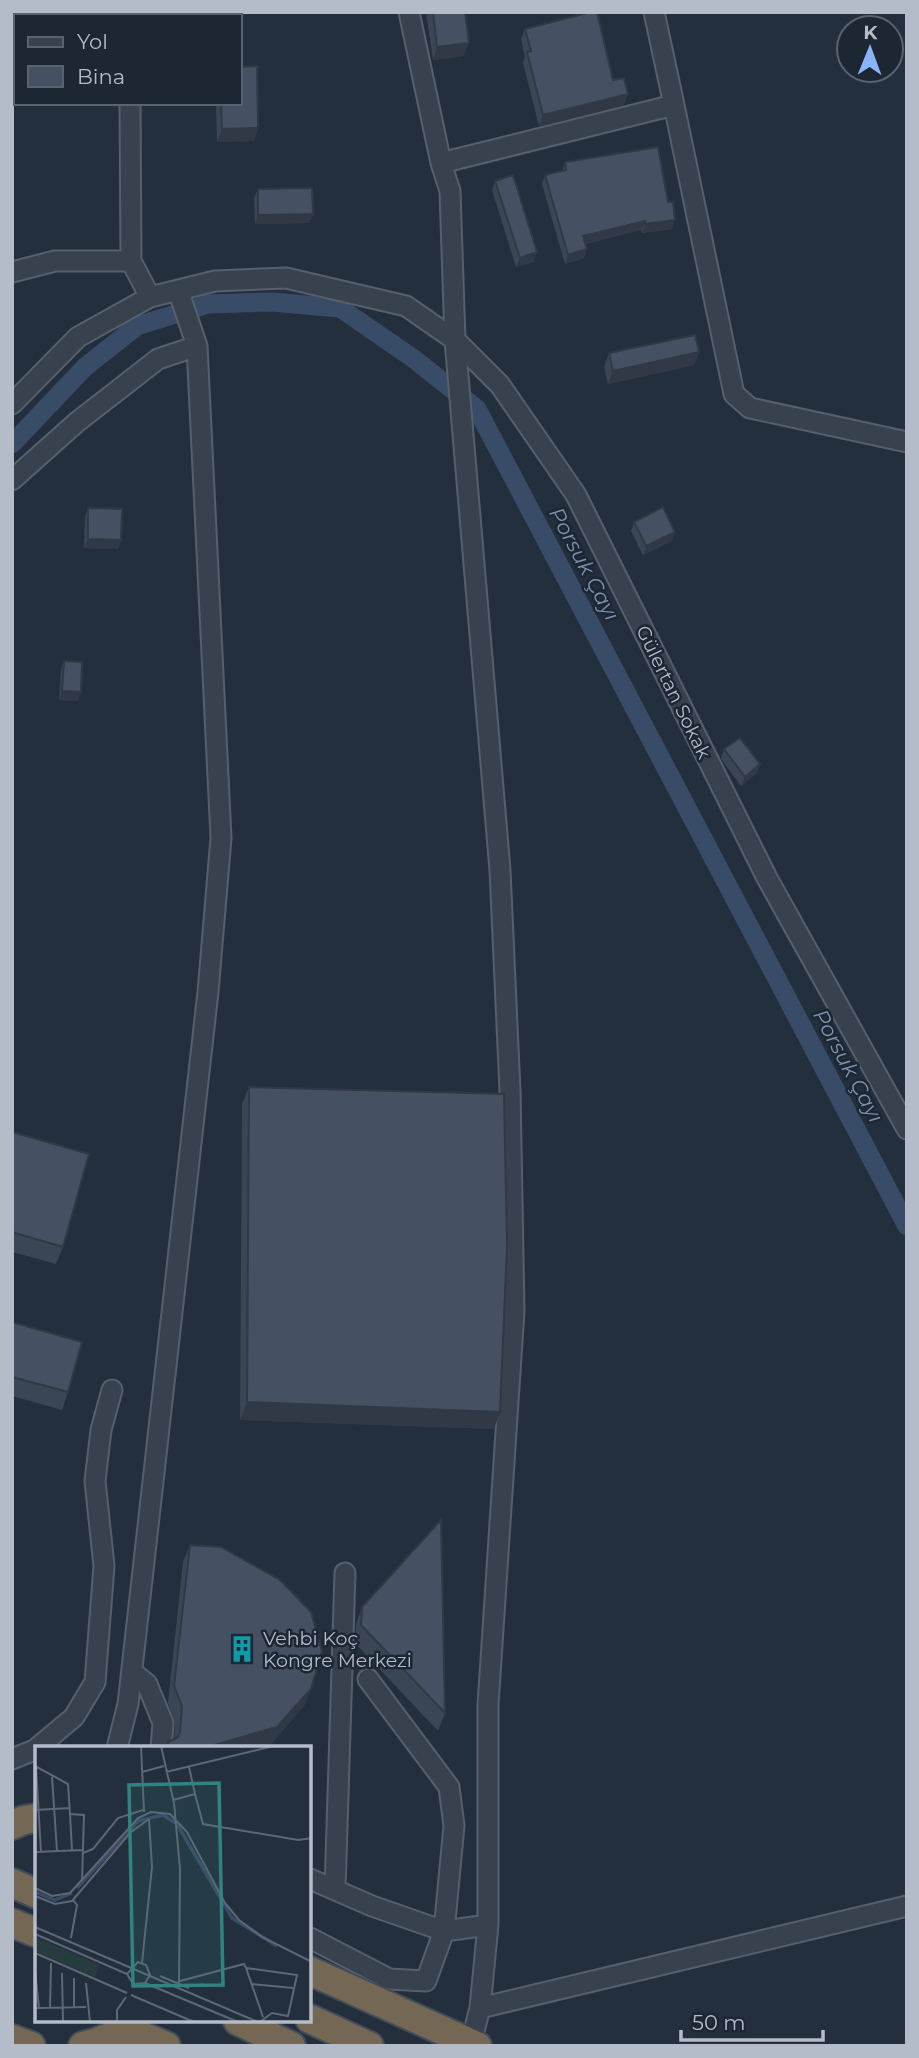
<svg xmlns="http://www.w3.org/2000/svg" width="919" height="2058" font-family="Montserrat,sans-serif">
<rect width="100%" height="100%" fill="#242f3e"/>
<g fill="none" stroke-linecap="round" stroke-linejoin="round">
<path stroke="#394c67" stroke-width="19" d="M 12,444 L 85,367 L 137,326 L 208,304 L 272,302 L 340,308 L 414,359 L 477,409 L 907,1226"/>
<defs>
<path id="minor" d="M 130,12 L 130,16
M 409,12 L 441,163 L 450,191 L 455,340 L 500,870 L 510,1091 L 514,1311 L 488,1705 L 488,1925 L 480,2008 L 471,2043
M 654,12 L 674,105
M 130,103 L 131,261 L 150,297
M 441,163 L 674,105 L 734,394 L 750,408 L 907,442
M 12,272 L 55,261 L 131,261
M 12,404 L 78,337 L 150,297 L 215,281 L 286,278 L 406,306 L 455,340 L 500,385 L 576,495 L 767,878 L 907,1129
M 12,480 L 77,422 L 158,359 L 197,346
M 132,1672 L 147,1684 L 163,1723 L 161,1748
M 37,1748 L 74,1717 L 95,1682 L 104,1566 L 95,1481 L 101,1430 L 112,1390
M 117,1748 L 128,1704 L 208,992 L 221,838 L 197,346 L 178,290
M 12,1759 L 37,1749
M 310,1879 L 372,1906 L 444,1931 L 488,1925
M 335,1890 L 345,1573
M 310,1938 L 389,1979 L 426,1981 L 444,1931 L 454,1826 L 449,1787 L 368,1679
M 480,2008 L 907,1906"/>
<path id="highway" d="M 12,1825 L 24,1820 L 37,1818
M 12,1883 L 37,1894
M 12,1923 L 37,1933
M 310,1971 L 477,2046
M 310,2019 L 369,2046
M 238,2021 L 291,2046
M 125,2029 L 166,2046
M 12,2039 L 31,2046
M 83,2046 C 101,2042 119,2034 133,2021"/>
</defs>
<use href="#minor" stroke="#565f6c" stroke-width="23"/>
<use href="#highway" stroke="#434c59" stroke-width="32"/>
<use href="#minor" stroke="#38414e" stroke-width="19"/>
<use href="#highway" stroke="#746855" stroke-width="28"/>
</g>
<path fill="#3b4654" d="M 426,12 L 465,12 L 464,56 L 433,60 Z
M 525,29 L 613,80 L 624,105 L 539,126 L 523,63 L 525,57 L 521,39 Z
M 216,103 L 240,103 L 258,128 L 254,141 L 217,142 Z
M 565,162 L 672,229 L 642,233 L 641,230 L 585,244 L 584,258 L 565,264 L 542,184 L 545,175 L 562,171 Z
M 495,181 L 534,262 L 516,267 L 492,190 Z
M 258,189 L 313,214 L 309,223 L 255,224 L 254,198 Z
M 699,352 L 694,365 L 608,384 L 604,367 L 609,353 Z
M 88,508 L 121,540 L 118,549 L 84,548 L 85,517 Z
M 634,522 L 672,541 L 643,555 L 631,531 Z
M 64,661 L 78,701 L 59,700 L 61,670 Z
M 724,749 L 760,764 L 757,773 L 741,786 L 721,759 Z
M 249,1087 L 494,1429 L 240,1420 L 242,1104 Z
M 12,1132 L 63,1247 L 56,1264 L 12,1252 Z
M 12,1322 L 68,1392 L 62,1410 L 12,1396 Z
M 190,1545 L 311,1689 L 304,1706 L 271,1744 L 258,1748 L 166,1748 L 168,1742 L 174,1740 L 175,1723 L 168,1703 L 183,1562 Z
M 362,1607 L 445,1713 L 438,1731 L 355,1643 L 356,1624 Z"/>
<path fill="#303945" d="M 469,43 L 464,56 L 433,60 L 437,47 Z
M 628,94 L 624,105 L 539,126 L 543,115 Z
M 258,128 L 254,141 L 217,142 L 222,129 Z
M 313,214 L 309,223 L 255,224 L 258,215 Z
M 675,220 L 672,229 L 642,233 L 645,224 Z
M 645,221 L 641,230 L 580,245 L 583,236 Z
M 587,249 L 584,258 L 565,264 L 568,255 Z
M 537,252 L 534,262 L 516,267 L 520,258 Z
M 699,352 L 694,365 L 608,384 L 613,371 Z
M 675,532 L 672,541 L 643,555 L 646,546 Z
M 88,539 L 121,540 L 118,549 L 84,548 Z
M 62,691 L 81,692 L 78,701 L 59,700 Z
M 760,764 L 757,773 L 741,786 L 745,777 Z
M 247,1402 L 500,1412 L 494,1429 L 240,1420 Z
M 311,1689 L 304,1706 L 271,1744 L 258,1748 L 204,1748 Z"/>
<path fill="#455162" stroke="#303945" stroke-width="2" d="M 433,12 L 465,12 L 469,43 L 437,47 Z
M 591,12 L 597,12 L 613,80 L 624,78 L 628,94 L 543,115 L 527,52 L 531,51 L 525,29 Z
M 257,66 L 258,128 L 222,129 L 221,103 L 240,103 L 240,67 Z
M 658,147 L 668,202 L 673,202 L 675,220 L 645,224 L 645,221 L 583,236 L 587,249 L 568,255 L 545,175 L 566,170 L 565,162 Z
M 513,175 L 537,252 L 520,258 L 495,181 Z
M 312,188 L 313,214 L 258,215 L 258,189 Z
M 695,335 L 699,352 L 613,371 L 609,353 Z
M 663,507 L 675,532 L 646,546 L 634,522 Z
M 88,508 L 122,509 L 121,540 L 88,539 Z
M 64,661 L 82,662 L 81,692 L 62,691 Z
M 740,738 L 760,764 L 745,777 L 724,749 Z
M 249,1087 L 504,1094 L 507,1246 L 500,1412 L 247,1402 Z
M 12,1132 L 89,1154 L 63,1247 L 12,1232 Z
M 12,1322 L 82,1342 L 68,1392 L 12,1377 Z
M 441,1520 L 445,1713 L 361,1625 L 362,1607 Z
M 190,1545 L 221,1547 L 280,1580 L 311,1612 L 322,1651 L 311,1689 L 277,1727 L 204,1748 L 168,1748 L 168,1742 L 177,1738 L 180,1732 L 182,1706 L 174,1686 Z"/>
<defs>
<symbol id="building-bare" viewBox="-9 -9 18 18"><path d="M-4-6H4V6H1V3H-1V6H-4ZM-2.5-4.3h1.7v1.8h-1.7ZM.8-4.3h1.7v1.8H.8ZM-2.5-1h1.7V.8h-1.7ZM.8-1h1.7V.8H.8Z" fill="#0f9aa8" stroke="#1d2633" stroke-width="2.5" paint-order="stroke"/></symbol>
</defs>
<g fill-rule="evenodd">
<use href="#building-bare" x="223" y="1630" width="38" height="38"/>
</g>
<g text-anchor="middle" stroke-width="5" stroke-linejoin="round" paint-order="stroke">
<g font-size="19" fill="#b4bcc9" stroke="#1d2633">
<text transform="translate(674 692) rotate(64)" y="7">Gülertan Sokak</text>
</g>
<g font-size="19" fill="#b4bcc9" stroke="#1d2633" text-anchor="start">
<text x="263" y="1645">Vehbi Koç<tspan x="263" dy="22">Kongre Merkezi</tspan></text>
</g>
<g font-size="21" font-style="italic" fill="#7c92b1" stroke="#1d2633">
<text transform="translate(584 564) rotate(62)" y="7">Porsuk Çayı</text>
<text transform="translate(848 1066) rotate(62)" y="7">Porsuk Çayı</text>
</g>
</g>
<g transform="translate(35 1746)">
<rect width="276" height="276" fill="#242f3e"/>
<path d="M 0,191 L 65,219 L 60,231 L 0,205 Z" fill="#263c3f"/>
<path fill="none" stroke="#394c67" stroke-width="3.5" d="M 42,142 L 103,75 L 128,69 L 142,78 L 197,172 L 242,200M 0,146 L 20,154 L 37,147"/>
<path fill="none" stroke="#5e6776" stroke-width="2" d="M 106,0 L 109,66M 126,0 L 139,57 L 145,123 L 144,238M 0,20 L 33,38 L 35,68 L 49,69 L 47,135M 1,21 L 6,106M 154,21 L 160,48M 107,26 L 129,20M 131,26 L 239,0M 17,31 L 22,105M 138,54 L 160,48 L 168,78 L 263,94 L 277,92M 0,64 L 35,62M 35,68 L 37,104M 0,106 L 48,104M 48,107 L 58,103 L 83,72 L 108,64M 0,142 L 17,150 L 35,147 L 103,72 L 116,66 L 135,68 L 152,86 L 190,157 L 204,174 L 227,191 L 277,216M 0,150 L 20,158 L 37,155 L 95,87 L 114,73M 0,181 L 223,276M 0,188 L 92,228 L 98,238 L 110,237 L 115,229 L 111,219 L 103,216 L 92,228M 36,192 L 42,159 L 38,154M 0,207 L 92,247M 107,217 L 117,121 L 114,73M 211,222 L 228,271M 0,224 L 4,262 L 0,262M 27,227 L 28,276M 125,230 L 154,242M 39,232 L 39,261M 145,235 L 209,218 L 211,222 L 262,229 L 253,270 L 237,267 L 226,275M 51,237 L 55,276M 110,237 L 203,276M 216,238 L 258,242M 96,249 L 159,276M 4,262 L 51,261M 15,262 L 16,217M 82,276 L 82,264 L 91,251"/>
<path fill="#308480" fill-opacity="0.15" stroke="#308480" stroke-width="3.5" d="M 184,37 L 188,239 L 98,240 L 94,39 Z"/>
<rect width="276" height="276" fill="none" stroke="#b4bcc9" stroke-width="3.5"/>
</g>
<rect width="919" height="2058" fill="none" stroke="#b4bcc9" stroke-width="28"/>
<rect x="14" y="14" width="228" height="91" fill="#1d2633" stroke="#59626f" stroke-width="2"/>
<rect x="28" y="37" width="35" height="10" fill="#38414e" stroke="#59626f" stroke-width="2"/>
<text x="77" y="49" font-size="21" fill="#b4bcc9">Yol</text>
<rect x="28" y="66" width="35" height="21" fill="#455162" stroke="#59626f" stroke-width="2"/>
<text x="77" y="84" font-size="21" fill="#b4bcc9">Bina</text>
<g transform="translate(870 49) rotate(1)"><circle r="33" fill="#1d2633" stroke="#59626f" stroke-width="2"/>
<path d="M0-5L12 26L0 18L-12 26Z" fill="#8ab4f8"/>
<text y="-10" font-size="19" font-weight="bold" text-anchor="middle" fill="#b4bcc9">K</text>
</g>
<path d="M681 2030v10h142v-10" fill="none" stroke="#b4bcc9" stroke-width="3.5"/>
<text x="692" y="2030" font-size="21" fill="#b4bcc9" stroke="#1d2633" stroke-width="5" paint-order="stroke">50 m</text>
</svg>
